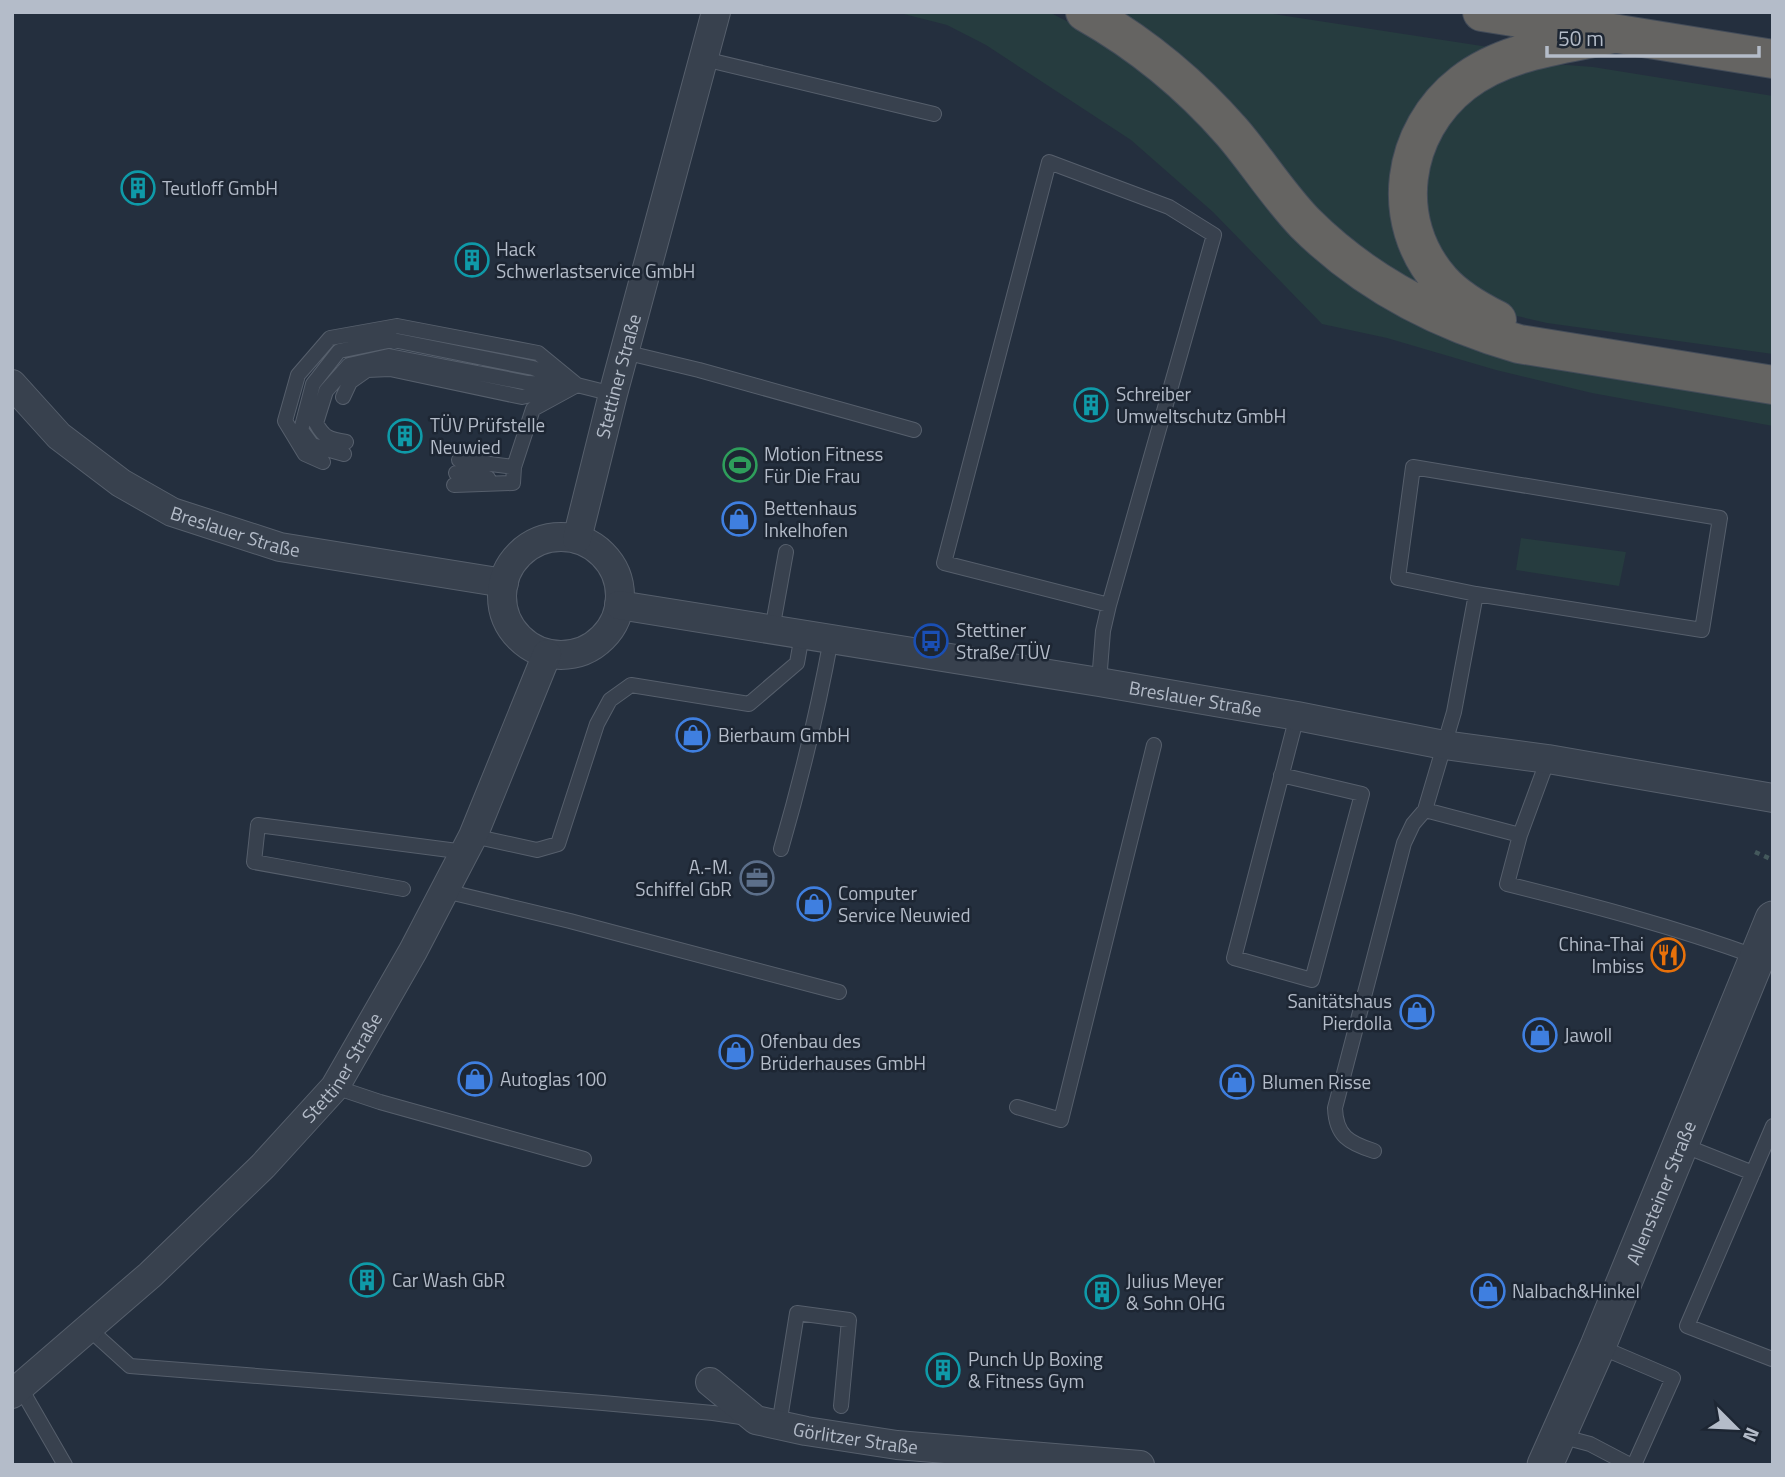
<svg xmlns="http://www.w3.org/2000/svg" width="1785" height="1477" font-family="'Titillium Web',sans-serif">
<rect width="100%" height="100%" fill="#242f3e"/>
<path fill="#263c3f" d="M 896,12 L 1049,12 L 1103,40 L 1186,106 L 1340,278 L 1773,401 L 1773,426 L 1592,393 L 1496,370 L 1387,338 L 1322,324 L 1213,212 L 1131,140 L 986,45 L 947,25 Z
M 1104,12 L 1260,12 L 1495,48 L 1406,129 L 1435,294 L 1381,274 Z
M 1567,65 L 1593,67 L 1773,96 L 1773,354 L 1547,323 L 1517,316 L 1486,300 L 1437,254 L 1421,200 L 1433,143 L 1447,118 L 1485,84 L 1537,66 Z
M 1521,538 L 1626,552 L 1619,586 L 1516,570 Z"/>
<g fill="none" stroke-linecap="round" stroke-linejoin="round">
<defs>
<path id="service" d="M 704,59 L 934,114
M 624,352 L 699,370 L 914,430
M 343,397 L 350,382 L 367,370 L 390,369 L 522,397 L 558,389
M 346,442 C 329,439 324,438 316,423 L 326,391 L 349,365 L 389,356 L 528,383 L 565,385
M 344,454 L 312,445 L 301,430 L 313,384 L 339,351 L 393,340 L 533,368 L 566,381
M 459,460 L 514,467
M 323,462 L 305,454 L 285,421 L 298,375 L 330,338 L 397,326 L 538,353 L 577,385
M 456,473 L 488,478
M 513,483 L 514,467 L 533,409 L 577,385 L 613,394
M 454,485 L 513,483
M 1476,594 L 1702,630 L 1720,518 L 1413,467 L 1398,578 L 1476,594 L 1454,712 L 1425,810 L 1520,835
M 772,630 L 786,552
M 1099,682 L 1103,631 L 1109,605 L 1214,235 L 1169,207 L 1049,162 L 944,563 L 1109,605
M 1548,759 L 1520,835 L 1507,884 C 1591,905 1675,927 1757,957
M 1281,775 L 1362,794 L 1312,980 L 1234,958 L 1297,716
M 473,836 L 537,850 L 558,844 L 597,724 L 610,700 L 631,685 L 749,704 L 797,663 L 802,635
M 781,849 C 801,780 818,710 831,639
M 403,889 L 254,862 L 258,825 L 465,852
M 445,891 L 570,921 L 839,992
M 335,1087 L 380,1102 L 584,1159
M 1017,1107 L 1061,1120 L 1154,745
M 1680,1144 L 1753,1173
M 1374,1151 C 1349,1143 1336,1136 1335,1108 L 1404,843 L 1413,824 L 1425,810
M 88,1328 L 130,1366 L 603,1403 L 713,1413 L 748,1418
M 1598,1346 L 1673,1378 L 1634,1465
M 1772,1359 L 1687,1326 L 1773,1126
M 20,1387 L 65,1465
M 779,1425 L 797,1313 L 849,1320 L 841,1406
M 1560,1436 L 1590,1444 L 1630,1465"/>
<g id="minor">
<path id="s1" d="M 12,384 L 59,436 L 121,483 L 172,512 L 280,547 L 504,583"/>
<circle cx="561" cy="596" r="59"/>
<path id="s2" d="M 577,539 L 613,394 L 716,12"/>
<path id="s3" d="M 619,605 L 1099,682 L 1297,716 L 1444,745 L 1548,759 L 1773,798"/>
<path id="s4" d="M 710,1382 L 756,1420 L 806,1431 L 897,1445 L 1140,1465"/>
<path id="s5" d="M 12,1394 L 150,1275 L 263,1166 L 335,1087 L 413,951 L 473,836 L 547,654"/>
</g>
<g id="tertiary">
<path id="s6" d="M 1545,1465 L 1598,1346 L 1773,919"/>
</g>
<path id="trunk" d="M 1085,12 C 1140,43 1190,84 1232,132 C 1257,161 1278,195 1305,223 C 1365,283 1439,321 1519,344 L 1773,385
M 1482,12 L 1773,59
M 1497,320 C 1477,310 1456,298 1441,281 C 1388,221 1401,131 1463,83 C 1505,50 1563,45 1613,34"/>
</defs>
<use href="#service" stroke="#565f6c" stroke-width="16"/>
<use href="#minor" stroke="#565f6c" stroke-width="30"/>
<use href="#tertiary" stroke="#565f6c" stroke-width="37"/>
<use href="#trunk" stroke="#434c59" stroke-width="40"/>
<path stroke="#44595c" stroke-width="4.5" stroke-dasharray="5 5" stroke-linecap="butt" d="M 1755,852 L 1773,860"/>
<use href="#service" stroke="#38414e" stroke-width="14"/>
<use href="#minor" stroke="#38414e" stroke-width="28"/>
<use href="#tertiary" stroke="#38414e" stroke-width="35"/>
<use href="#trunk" stroke="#656462" stroke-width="38"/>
</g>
<defs>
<symbol id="building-ring" viewBox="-11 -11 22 22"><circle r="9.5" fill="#1d2633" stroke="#0f9aa8" stroke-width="1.5"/><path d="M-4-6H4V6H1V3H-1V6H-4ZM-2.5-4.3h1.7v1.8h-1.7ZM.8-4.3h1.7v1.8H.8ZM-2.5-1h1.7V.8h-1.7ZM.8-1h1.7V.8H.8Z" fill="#0f9aa8"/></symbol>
<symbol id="stadium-ring" viewBox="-11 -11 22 22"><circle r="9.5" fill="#1d2633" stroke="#2e9e5b" stroke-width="1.5"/><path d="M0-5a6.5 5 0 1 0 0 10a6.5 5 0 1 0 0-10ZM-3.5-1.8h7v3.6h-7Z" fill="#2e9e5b"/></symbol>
<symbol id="shop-ring" viewBox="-11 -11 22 22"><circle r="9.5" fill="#1d2633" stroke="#3f7fe0" stroke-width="1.5"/><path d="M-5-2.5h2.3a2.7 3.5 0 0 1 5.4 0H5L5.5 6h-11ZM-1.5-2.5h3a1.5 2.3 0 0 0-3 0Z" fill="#3f7fe0"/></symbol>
<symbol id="bus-ring" viewBox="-11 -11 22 22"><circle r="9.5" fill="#1d2633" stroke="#1a4fb4" stroke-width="1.5"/><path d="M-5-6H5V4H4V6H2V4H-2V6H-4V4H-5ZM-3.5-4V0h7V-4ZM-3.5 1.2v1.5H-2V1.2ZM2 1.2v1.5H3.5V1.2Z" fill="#1a4fb4"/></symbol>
<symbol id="office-ring" viewBox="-11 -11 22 22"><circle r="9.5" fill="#1d2633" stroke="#5c6f8a" stroke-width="1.5"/><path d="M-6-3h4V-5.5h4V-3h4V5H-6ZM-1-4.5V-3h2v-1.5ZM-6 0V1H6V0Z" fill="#5c6f8a"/></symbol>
<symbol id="restaurant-ring" viewBox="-11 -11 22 22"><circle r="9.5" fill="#1d2633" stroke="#e8710a" stroke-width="1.5"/><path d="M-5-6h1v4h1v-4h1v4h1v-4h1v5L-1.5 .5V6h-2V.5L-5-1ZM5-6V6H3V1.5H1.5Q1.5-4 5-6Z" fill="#e8710a"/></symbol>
</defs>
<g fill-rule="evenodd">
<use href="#building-ring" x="119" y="169" width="38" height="38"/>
<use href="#building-ring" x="453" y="241" width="38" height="38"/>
<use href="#building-ring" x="1072" y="386" width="38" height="38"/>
<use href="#building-ring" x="386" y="417" width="38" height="38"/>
<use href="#stadium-ring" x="721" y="446" width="38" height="38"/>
<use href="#shop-ring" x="720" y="500" width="38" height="38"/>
<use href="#bus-ring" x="912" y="622" width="38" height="38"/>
<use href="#shop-ring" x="674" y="716" width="38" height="38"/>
<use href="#office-ring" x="738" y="859" width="38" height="38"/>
<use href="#shop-ring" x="795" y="885" width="38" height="38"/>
<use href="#restaurant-ring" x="1649" y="936" width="38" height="38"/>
<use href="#shop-ring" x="1398" y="993" width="38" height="38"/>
<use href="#shop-ring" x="1521" y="1016" width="38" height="38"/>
<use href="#shop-ring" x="717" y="1033" width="38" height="38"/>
<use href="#shop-ring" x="456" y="1060" width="38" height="38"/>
<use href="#shop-ring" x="1218" y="1063" width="38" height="38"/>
<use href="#building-ring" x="348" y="1261" width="38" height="38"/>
<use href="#shop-ring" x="1469" y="1272" width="38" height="38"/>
<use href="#building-ring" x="1083" y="1273" width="38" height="38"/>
<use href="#building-ring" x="924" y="1351" width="38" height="38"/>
</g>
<g text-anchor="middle" stroke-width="5" stroke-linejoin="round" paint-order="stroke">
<g font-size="19" fill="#b4bcc9" stroke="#1d2633" text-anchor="start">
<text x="162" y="195">Teutloff GmbH</text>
<text x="496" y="256">Hack<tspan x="496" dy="22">Schwerlastservice GmbH</tspan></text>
<text x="1116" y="401">Schreiber<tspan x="1116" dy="22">Umweltschutz GmbH</tspan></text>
<text x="430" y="432">TÜV Prüfstelle<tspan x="430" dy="22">Neuwied</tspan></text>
<text x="764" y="461">Motion Fitness<tspan x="764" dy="22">Für Die Frau</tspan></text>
<text x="764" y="515">Bettenhaus<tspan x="764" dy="22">Inkelhofen</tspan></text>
<text x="956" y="637">Stettiner<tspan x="956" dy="22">Straße/TÜV</tspan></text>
<text x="718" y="742">Bierbaum GmbH</text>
<text x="732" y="874" text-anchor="end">A.-M.<tspan x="732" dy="22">Schiffel GbR</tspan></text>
<text x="838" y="900">Computer<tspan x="838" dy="22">Service Neuwied</tspan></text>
<text x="1644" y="951" text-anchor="end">China-Thai<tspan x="1644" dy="22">Imbiss</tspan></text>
<text x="1392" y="1008" text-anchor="end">Sanitätshaus<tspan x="1392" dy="22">Pierdolla</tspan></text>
<text x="1564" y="1042">Jawoll</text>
<text x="760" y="1048">Ofenbau des<tspan x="760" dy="22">Brüderhauses GmbH</tspan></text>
<text x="500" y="1086">Autoglas 100</text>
<text x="1262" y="1089">Blumen Risse</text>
<text x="392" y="1287">Car Wash GbR</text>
<text x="1126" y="1288">Julius Meyer<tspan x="1126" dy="22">&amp; Sohn OHG</tspan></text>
<text x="1512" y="1298">Nalbach&amp;Hinkel</text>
<text x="968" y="1366">Punch Up Boxing<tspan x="968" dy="22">&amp; Fitness Gym</tspan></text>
</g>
<g font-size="19" fill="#b4bcc9" stroke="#1d2633">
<text dy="7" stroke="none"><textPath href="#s2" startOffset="168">Stettiner Straße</textPath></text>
<text dy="7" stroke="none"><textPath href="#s1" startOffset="273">Breslauer Straße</textPath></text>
<text dy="7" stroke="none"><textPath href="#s3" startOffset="584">Breslauer Straße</textPath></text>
<text dy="7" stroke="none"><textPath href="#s5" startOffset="466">Stettiner Straße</textPath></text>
<text dy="7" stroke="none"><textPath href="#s6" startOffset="296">Allensteiner Straße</textPath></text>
<text dy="7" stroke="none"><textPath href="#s4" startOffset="161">Görlitzer Straße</textPath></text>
</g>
</g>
<rect width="1785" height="1477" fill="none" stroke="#b4bcc9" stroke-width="28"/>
<g transform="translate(1736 1428) rotate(114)" stroke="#1d2633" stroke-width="5" paint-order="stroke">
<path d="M0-5L12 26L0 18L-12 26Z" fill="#b4bcc9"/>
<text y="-10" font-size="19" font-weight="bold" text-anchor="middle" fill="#b4bcc9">N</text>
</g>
<path d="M1547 46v10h212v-10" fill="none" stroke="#b4bcc9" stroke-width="3.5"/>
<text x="1558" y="46" font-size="21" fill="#b4bcc9" stroke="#1d2633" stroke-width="5" paint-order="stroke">50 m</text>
</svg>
